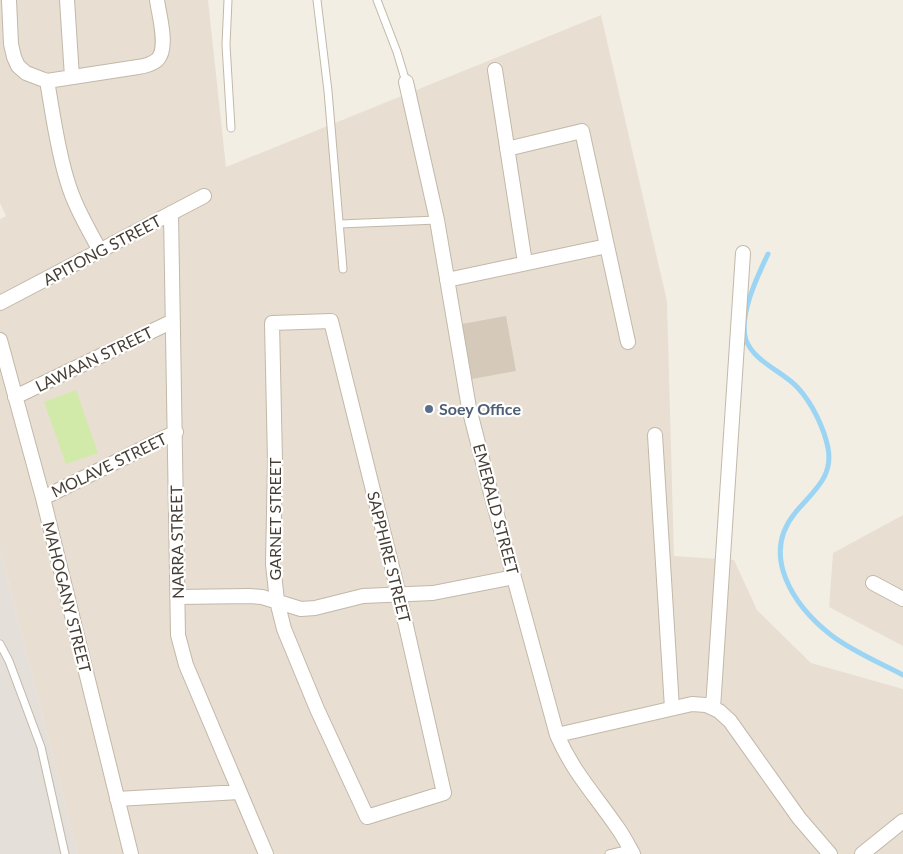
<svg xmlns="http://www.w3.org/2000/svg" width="903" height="854" font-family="Lato,sans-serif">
<rect width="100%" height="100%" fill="#f3eee4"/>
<path fill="#e8dfd2" d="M 0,0 L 208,0 L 226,167 L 601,15 L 667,301 L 674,556 L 734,560 L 757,610 L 811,663 L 903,689 L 903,854 L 78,854 L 0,549 L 0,219 L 6,216 L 0,203 Z
M 903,515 L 903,646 L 829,607 L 833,553 Z"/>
<path fill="#e5dfd9" d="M 0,549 L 78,854 L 0,854 Z"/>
<path fill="#d1eaaa" d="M 76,390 L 98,453 L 66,464 L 44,402 Z"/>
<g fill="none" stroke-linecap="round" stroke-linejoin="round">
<path stroke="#9cd5f4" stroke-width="5" d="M 768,254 C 758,275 738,316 746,340 C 754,362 784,372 798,388 C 812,403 824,428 828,448 C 834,478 811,493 795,513 C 760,556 794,606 831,635 C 850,650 880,663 903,675"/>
</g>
<path fill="#d5c9b9" d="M 506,316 L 516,371 L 472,379 L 462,324 Z"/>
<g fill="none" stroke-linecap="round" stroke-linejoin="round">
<defs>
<path id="lane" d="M 228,0 L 226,45 L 231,128
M 317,0 L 328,91 L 343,269
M 377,0 L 397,52 L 406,82
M 340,224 L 437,220
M 0,644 L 9,661 L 41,747 L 65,854
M 609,854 L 630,849"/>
<path id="street" d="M 9,0 L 11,44 L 14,57 L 18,66 L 26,73 L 47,81 L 138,67 C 145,66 152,64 157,60 C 169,49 159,15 157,0
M 67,0 L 72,77
M 495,70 L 525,263
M 47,81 C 53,114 57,148 67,180 C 74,205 88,228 100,251
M 406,82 L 437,220 L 469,408 L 489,486 L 557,735 C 573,772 595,795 617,827 C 623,835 628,845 633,854
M 507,149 L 582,131 L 628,342
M 171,213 L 178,635 L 186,665 L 266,854
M 447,280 L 607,246
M 0,303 L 204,196
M 331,321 L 399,595 L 444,793 L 367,817 L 317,709 L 284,629 L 277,601 L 273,564 L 275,461 L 272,323 Z
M 0,340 L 43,498 L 131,854
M 15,397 L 173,321
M 655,435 L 672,708
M 43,498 L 176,432
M 873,583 L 903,599
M 178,597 L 249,596 L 262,597 L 301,609 L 315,608 L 363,596 L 433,593 L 514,577
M 713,708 L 743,253
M 557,735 L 692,704 L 706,705 L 719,711 L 730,721 L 799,818 L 830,854
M 117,799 L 239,792
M 862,854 L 903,821"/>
</defs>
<use href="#lane" stroke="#c2b8a9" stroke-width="9"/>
<use href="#street" stroke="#c2b8a9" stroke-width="16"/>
<use href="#lane" stroke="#fff" stroke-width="7"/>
<use href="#street" stroke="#fff" stroke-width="14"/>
</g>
<circle fill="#5c6f8a" stroke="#fff" stroke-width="2" cx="429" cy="409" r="5"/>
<g text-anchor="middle" stroke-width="4.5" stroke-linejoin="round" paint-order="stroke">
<g font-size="16" fill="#463e34" stroke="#fff">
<text transform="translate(102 250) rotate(-28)" y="6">APITONG STREET</text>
<text transform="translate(94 359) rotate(-26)" y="6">LAWAAN STREET</text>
<text transform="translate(109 465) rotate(-26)" y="6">MOLAVE STREET</text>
<text transform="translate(496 509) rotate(75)" y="6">EMERALD STREET</text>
<text transform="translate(275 519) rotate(-90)" y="6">GARNET STREET</text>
<text transform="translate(177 542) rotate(-91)" y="6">NARRA STREET</text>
<text transform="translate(389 557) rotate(76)" y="6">SAPPHIRE STREET</text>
<text transform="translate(67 597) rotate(76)" y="6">MAHOGANY STREET</text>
</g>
<g font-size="16" font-weight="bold" fill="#4e5e75" stroke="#fff" text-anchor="start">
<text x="439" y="415">Soey Office</text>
</g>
</g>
</svg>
